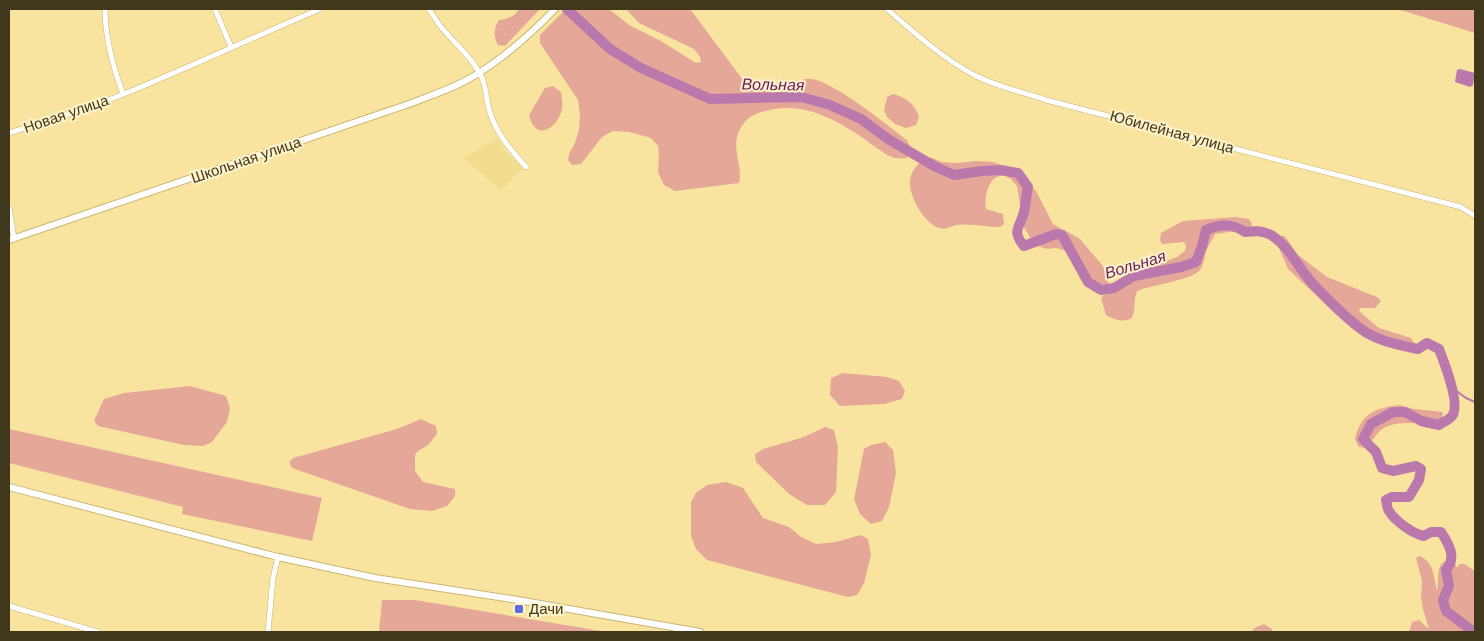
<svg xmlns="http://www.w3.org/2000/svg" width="1484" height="641" font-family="Helvetica,sans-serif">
<rect width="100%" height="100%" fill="#f9e49f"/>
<path fill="#f2dc8e" d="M 498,138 L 504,150 L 523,168 L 501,191 L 464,158 Z"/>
<path fill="#e5a798" d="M 519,9 L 540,9 L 505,46 L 498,45 C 493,36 494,28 499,20 C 507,19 516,16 519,9 Z
M 566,9 L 609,9 L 629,25 L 661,41 L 696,63 L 701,62 L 700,57 L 694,49 L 639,23 L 626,9 L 690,9 L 743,80 L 755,87 L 791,89 C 796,86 800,80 806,79 C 827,75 889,127 907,140 L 911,149 L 907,158 C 904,158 899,159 895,158 C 888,157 870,143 863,138 C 835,119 804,102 770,110 C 754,113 744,118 738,134 C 732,150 743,167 739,183 L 675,191 L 664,185 L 658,172 L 659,156 L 658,146 L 651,138 L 630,132 L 613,131 L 602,137 L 581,164 L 572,165 L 568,160 L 569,154 L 575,143 L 579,130 L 580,115 L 578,100 L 540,43 L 540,35 Z
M 1390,9 L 1472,9 L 1475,12 L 1475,33 L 1404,11 Z
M 553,86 L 561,92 C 562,100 564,108 560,115 C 552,133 534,138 529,115 L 545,88 Z
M 893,94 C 907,98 915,104 919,117 L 916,125 L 906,128 L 895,124 L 887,117 L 884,110 L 887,97 Z
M 924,157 L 932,158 L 942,162 L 956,163 L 977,161 L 993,162 L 1012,169 L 1036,191 L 1053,224 L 1080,239 L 1102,265 L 1108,276 L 1108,284 L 1096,285 L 1076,258 L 1063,250 L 1056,248 L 1047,249 L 1035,245 L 1023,226 L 1017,186 L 1011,179 L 1003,175 C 1001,176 996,177 995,178 C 987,184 984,200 986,209 L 1003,214 L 1004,224 L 1000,227 C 986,227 971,223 957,225 C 950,226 946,230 939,228 C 924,223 908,195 910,180 C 911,171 918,164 924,157 Z
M 1236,217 L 1249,219 L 1252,224 L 1250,229 L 1215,234 C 1212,240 1208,246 1206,252 C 1204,258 1204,264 1200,270 C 1192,280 1151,285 1137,291 C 1133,300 1136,309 1132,318 C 1122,323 1116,320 1106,315 L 1101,298 L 1104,295 L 1112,293 L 1120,281 L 1125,277 L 1177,257 L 1185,251 L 1186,246 L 1184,242 L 1162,244 L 1160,240 L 1161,233 L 1183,221 Z
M 1283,235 L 1287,239 L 1298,255 L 1327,277 L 1377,297 L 1381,301 L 1375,308 L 1360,308 L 1359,311 L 1379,328 L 1411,338 L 1414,343 L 1411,344 L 1397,342 L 1384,336 L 1363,334 L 1349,326 L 1288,269 L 1279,248 L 1280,238 Z
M 843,373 L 887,377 L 899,381 L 905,391 L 902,399 L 884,404 L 840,406 L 830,395 L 831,378 Z
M 190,386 L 226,396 L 230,408 L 227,422 L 212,442 L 203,446 L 184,445 L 98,426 L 94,421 L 104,399 L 124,393 Z
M 1400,405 L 1414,409 L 1443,412 L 1442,418 C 1424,428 1398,417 1381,430 C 1376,434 1371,443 1365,448 L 1359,447 L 1355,439 C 1361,413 1375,408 1400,405 Z
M 421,419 L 436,426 L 437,434 L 428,445 L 418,451 L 415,455 L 415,471 L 423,482 L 455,489 L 455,496 L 447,506 L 432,511 L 410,509 L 292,468 L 289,462 L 293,458 L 397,429 Z
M 825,427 L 834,430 L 838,447 L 836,492 L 825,505 L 807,505 L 789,494 L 756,462 L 755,454 L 763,449 L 804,437 Z
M 9,429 L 322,498 L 312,541 L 182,514 L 183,507 L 9,463 Z
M 885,442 L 893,450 L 896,473 L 889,507 L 882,521 L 871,524 L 860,514 L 854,499 L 864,449 L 871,445 Z
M 726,482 L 743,488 L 763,518 L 789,527 L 801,537 L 816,544 L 836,542 L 860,535 L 868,539 L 871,555 L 864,583 L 857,595 L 848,597 L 707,560 L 696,549 L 691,536 L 691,502 L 696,493 L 707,485 Z
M 1419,556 C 1434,561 1434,578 1437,591 C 1439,582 1436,565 1445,561 C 1451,559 1454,563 1458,568 L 1459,564 L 1464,564 L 1475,571 L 1475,632 L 1409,632 L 1412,622 L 1419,620 L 1429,629 L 1423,609 L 1421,598 L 1422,581 L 1416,558 Z
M 382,600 L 415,600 L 607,632 L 379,632 Z
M 1264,624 L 1272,629 L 1272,632 L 1251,632 L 1256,627 Z"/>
<path fill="#ba78ad" d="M 1460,69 L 1475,73 L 1473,85 L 1470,87 L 1455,82 L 1457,70 Z"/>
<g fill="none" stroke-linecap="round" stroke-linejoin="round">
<path stroke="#ba78ad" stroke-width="2" d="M 1451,387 L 1466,398 L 1475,402"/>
<path stroke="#ba78ad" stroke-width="10" d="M 567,9 L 610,49 L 641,68 L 710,99 L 801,97 L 830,105 L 861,119 L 888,139 L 934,166 L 954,175 L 982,171 L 1001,170 L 1018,173 L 1028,187 C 1026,195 1026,204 1024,212 C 1020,228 1011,230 1024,246 L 1056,234 L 1062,235 L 1088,282 L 1101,290 L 1114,288 L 1134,276 L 1181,267 L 1196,262 L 1202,246 L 1206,230 C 1222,224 1231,223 1245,232 C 1254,231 1262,230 1271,235 C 1289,246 1299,269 1313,284 C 1328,300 1344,316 1361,329 C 1377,341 1399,345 1418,349 L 1427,343 L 1439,349 C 1444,362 1461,405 1452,416 C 1449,420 1443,422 1439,425 L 1421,421 L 1405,412 L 1393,412 L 1371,424 L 1363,439 L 1376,452 L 1382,468 L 1393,471 L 1416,466 L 1421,469 L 1419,480 L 1409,497 L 1392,497 L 1386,500 C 1387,503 1387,509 1389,511 C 1395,521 1413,534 1424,536 L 1431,532 L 1441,532 C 1449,544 1457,558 1446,570 L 1449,586 L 1443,600 L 1446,611 L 1474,632"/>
<defs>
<path id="minor" d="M 105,9 C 105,38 113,67 123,94
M 215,9 L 231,47
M 429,9 C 433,15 437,22 442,28 C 454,43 469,54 479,72 C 487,85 485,95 489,109 C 495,132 510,149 526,167
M 887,9 C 913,32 945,60 976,76 C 998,87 1023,92 1046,100 L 1461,207 L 1475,216
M 9,133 C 47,121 86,109 124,94 C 190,67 254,37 320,9
M 9,208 L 14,239
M 9,606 L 98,632
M 268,632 L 273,578 L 278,557"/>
<path id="tertiary" d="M 9,240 L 412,103 C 429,96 448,90 465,81 C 498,63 529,36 555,9
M 9,487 L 278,557 L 375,578 L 512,599 L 700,632"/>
</defs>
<use href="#minor" stroke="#cab672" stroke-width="6"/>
<use href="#tertiary" stroke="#cab672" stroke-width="8"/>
<use href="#minor" stroke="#fff" stroke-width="5"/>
<use href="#tertiary" stroke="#fff" stroke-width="6"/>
</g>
<rect fill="#5c6ce3" stroke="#fef2c9" stroke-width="2" x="514" y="604" width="10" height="10" rx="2.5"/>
<g text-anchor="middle" stroke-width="4" stroke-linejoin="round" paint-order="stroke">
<g font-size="15" fill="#40381c" stroke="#fef2c9">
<text transform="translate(66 114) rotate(-19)" y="5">Новая улица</text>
<text transform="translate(1172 132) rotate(15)" y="5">Юбилейная улица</text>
<text transform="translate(246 160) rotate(-19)" y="5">Школьная улица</text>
</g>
<g font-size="15" fill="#40381c" stroke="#fef2c9" text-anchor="start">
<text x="529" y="614">Дачи</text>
</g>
<g font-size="16" font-style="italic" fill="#6a1b60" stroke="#fef2c9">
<text transform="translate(773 84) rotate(1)" y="6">Вольная</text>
<text transform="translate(1135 264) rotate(-17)" y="6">Вольная</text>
</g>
</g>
<rect width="1484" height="641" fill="none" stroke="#40381c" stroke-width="20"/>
</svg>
